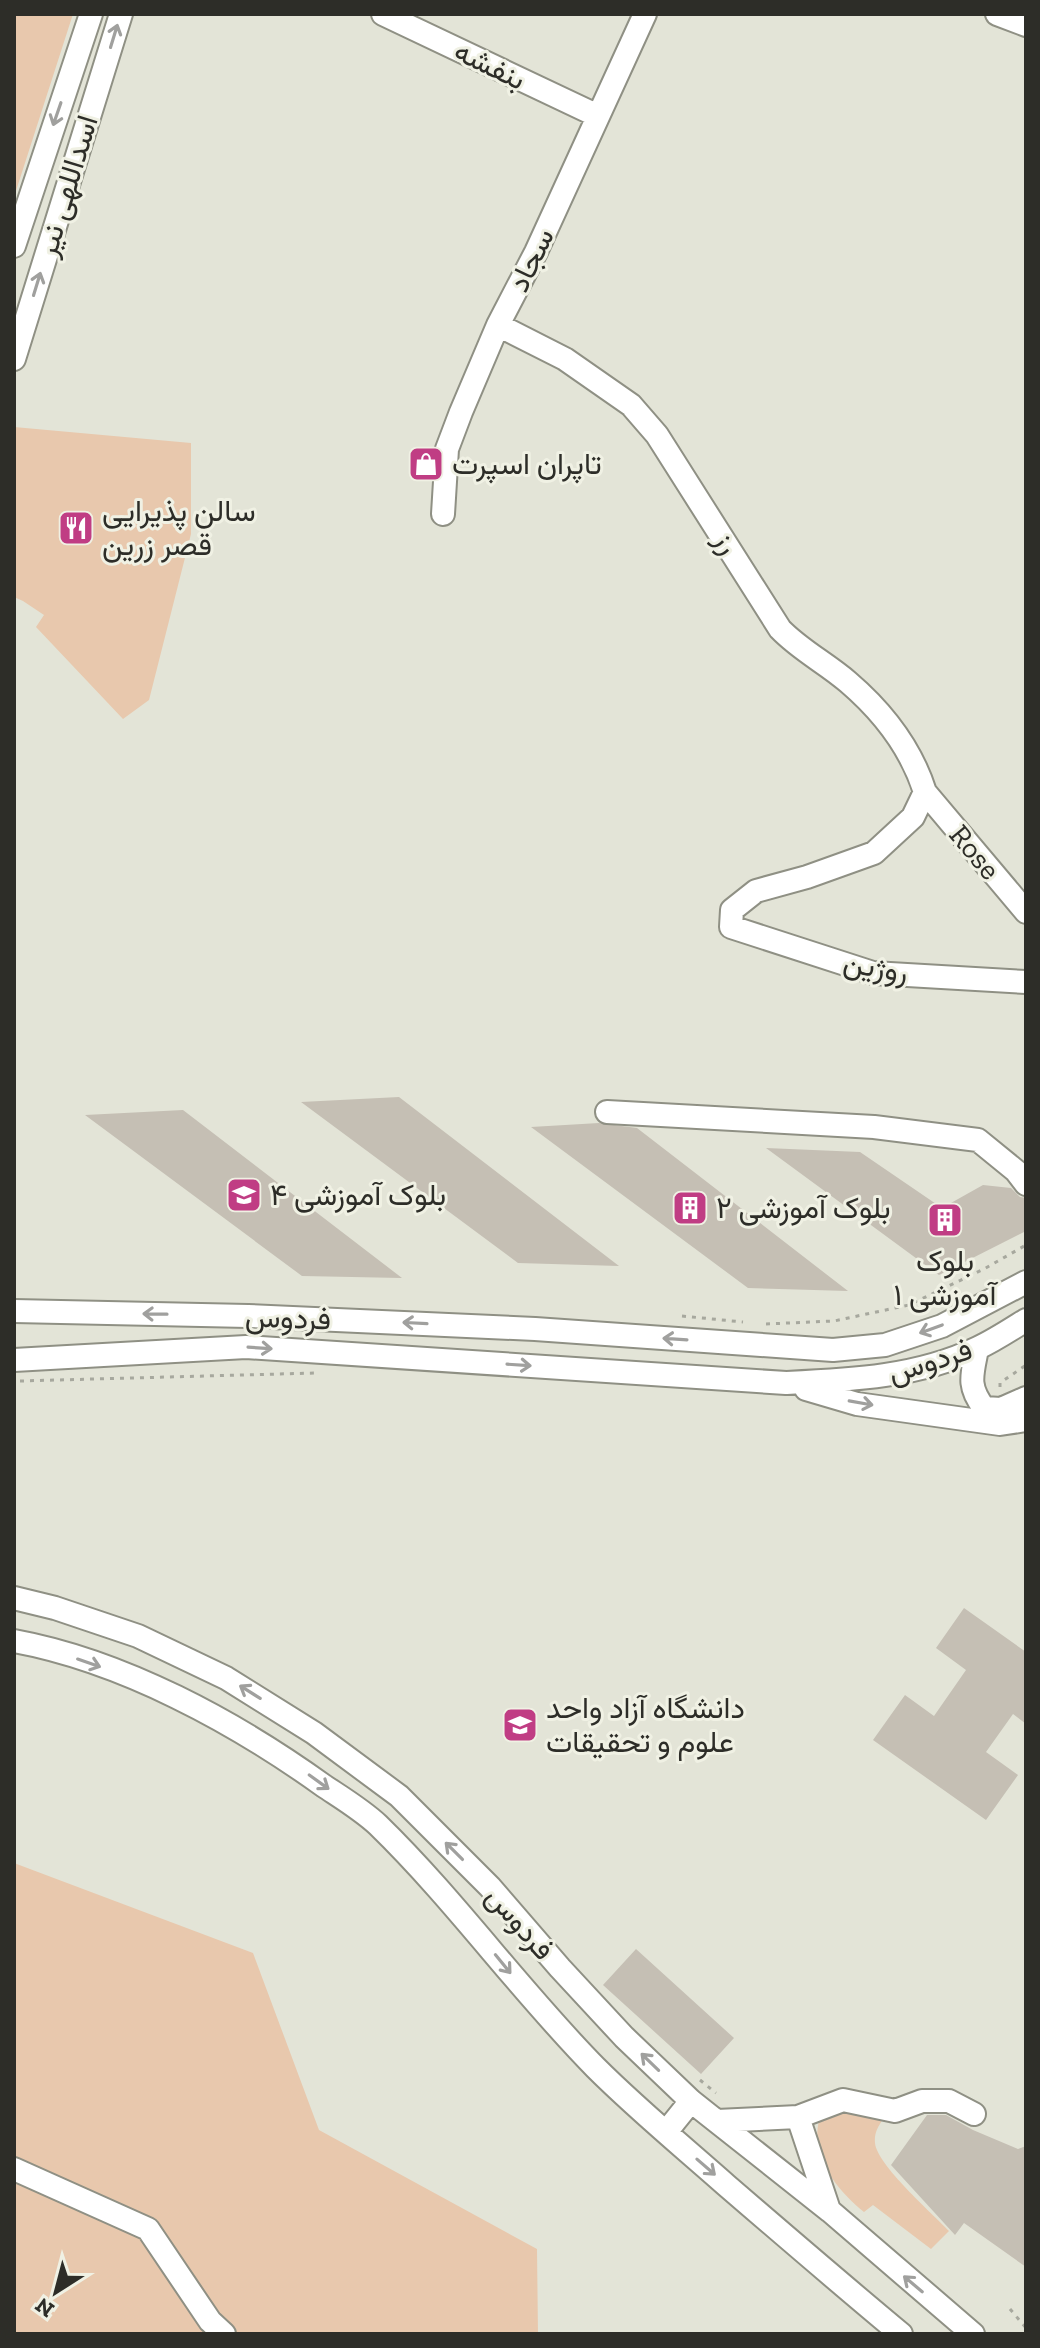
<svg xmlns="http://www.w3.org/2000/svg" width="1040" height="2348" font-family="'Zilla Slab',Vazirmatn,serif">
<rect width="100%" height="100%" fill="#e3e4d7"/>
<path fill="#e8c8ad" d="M 14,14 L 73,14 L 14,197 Z
M 14,427 L 191,443 L 191,534 L 149,700 L 123,719 L 36,627 L 44,615 L 23,601 L 14,597 Z
M 14,1863 L 253,1953 L 319,2130 L 537,2249 L 538,2334 L 14,2334 Z
M 843,2107 L 883,2119 C 878,2127 874,2133 875,2143 C 877,2165 932,2213 949,2231 L 931,2249 L 873,2205 L 864,2212 C 838,2191 810,2157 819,2121 Z"/>
<path fill="#c5bfb4" d="M 399,1097 L 619,1266 L 518,1263 L 301,1102 Z
M 183,1110 L 402,1278 L 302,1276 L 85,1115 Z
M 599,1123 L 637,1128 L 848,1291 L 748,1288 L 531,1127 Z
M 766,1148 L 860,1152 L 942,1208 L 983,1185 L 1011,1188 L 1020,1197 L 1026,1198 L 1026,1231 L 939,1275 Z
M 964,1608 L 1026,1652 L 1026,1724 L 1013,1714 L 986,1752 L 1018,1775 L 986,1820 L 873,1740 L 905,1695 L 934,1716 L 966,1670 L 936,1648 Z
M 636,1949 L 734,2038 L 701,2074 L 603,1985 Z
M 927,2115 L 946,2115 L 973,2130 L 1018,2149 L 1026,2146 L 1026,2267 L 964,2223 L 955,2235 L 891,2165 Z"/>
<g fill="none" stroke-linecap="round" stroke-linejoin="round">
<defs>
<path id="minor" d="M 383,14 L 598,116
M 997,14 L 1026,25
M 14,246 L 91,14
M 498,325 L 565,359 L 631,405 L 657,435 L 780,629 C 800,650 826,663 848,682 C 883,712 911,748 925,792 L 1026,912
M 14,359 L 121,14
M 443,514 L 447,449 L 461,412 L 498,325 L 536,252 L 645,14
M 925,792 L 913,817 L 874,853 L 807,877 L 756,891 L 732,910 L 731,927 L 873,973 L 1026,982
M 607,1112 L 874,1127 L 978,1140 L 1016,1171 L 1026,1184
M 14,1311 L 248,1316 L 535,1329 L 833,1350 L 885,1345 L 942,1326 L 1026,1282
M 977,1349 C 972,1375 967,1386 984,1408 L 1001,1409 L 1026,1398
M 14,1360 L 246,1347 L 786,1383 C 851,1380 918,1377 978,1348 C 995,1340 1010,1330 1026,1320
M 806,1389 L 857,1404 L 1000,1424 L 1026,1420
M 14,1598 L 55,1608 L 138,1636 L 226,1678 L 314,1733 L 399,1796 L 490,1887 L 560,1968 L 624,2037 L 691,2101 L 830,2211 L 973,2334
M 14,1641 C 123,1661 235,1722 324,1786 C 342,1798 362,1810 378,1825 C 456,1901 519,1990 596,2068 C 637,2109 682,2146 726,2185 C 784,2235 842,2285 901,2334
M 798,2117 L 843,2100 L 895,2111 L 922,2101 L 949,2101 L 974,2114
M 717,2121 L 798,2117 L 829,2210
M 666,2132 L 691,2101
M 14,2169 L 148,2229 L 210,2321 L 224,2334"/>
</defs>
<use href="#minor" stroke="#8f9084" stroke-width="26"/>
<path stroke="#a7a89e" stroke-width="3" stroke-dasharray="4 6" stroke-linecap="butt" d="M 682,1316 L 743,1322
M 766,1324 L 834,1321 L 909,1305 L 984,1269 L 1026,1245
M 20,1381 L 316,1373
M 1000,1387 L 1000,1383 L 1026,1365
M 700,2080 L 716,2093
M 1010,2309 L 1026,2328"/>
<use href="#minor" stroke="#fff" stroke-width="22"/>
</g>
<defs><path id="oneway-shaft" d="M-6 0H5M1.5-3L5.5 0L1.5 3" fill="none" stroke-width="1.6" stroke-linecap="round" stroke-linejoin="round" transform="scale(2)"/></defs>
<g stroke="#a0a09e">
<use href="#oneway-shaft" transform="translate(114 36) rotate(-73)"/>
<use href="#oneway-shaft" transform="translate(57 114) rotate(109)"/>
<use href="#oneway-shaft" transform="translate(37 284) rotate(-73)"/>
<use href="#oneway-shaft" transform="translate(155 1314) rotate(-179)"/>
<use href="#oneway-shaft" transform="translate(415 1323) rotate(-177)"/>
<use href="#oneway-shaft" transform="translate(931 1329) rotate(160)"/>
<use href="#oneway-shaft" transform="translate(675 1339) rotate(-176)"/>
<use href="#oneway-shaft" transform="translate(260 1348) rotate(4)"/>
<use href="#oneway-shaft" transform="translate(519 1365) rotate(4)"/>
<use href="#oneway-shaft" transform="translate(861 1403) rotate(10)"/>
<use href="#oneway-shaft" transform="translate(89 1663) rotate(19)"/>
<use href="#oneway-shaft" transform="translate(250 1692) rotate(-148)"/>
<use href="#oneway-shaft" transform="translate(319 1782) rotate(36)"/>
<use href="#oneway-shaft" transform="translate(454 1851) rotate(-135)"/>
<use href="#oneway-shaft" transform="translate(503 1964) rotate(51)"/>
<use href="#oneway-shaft" transform="translate(650 2062) rotate(-136)"/>
<use href="#oneway-shaft" transform="translate(706 2167) rotate(41)"/>
<use href="#oneway-shaft" transform="translate(913 2284) rotate(-140)"/>
</g>
<defs>
<symbol id="shop-square" viewBox="-11 -11 22 22"><rect x="-9" y="-9" width="18" height="18" rx="4" fill="#c03d84" stroke="#f0f1e4"/><path d="M-5-2.5h2.3a2.7 3.5 0 0 1 5.4 0H5L5.5 6h-11ZM-1.5-2.5h3a1.5 2.3 0 0 0-3 0Z" fill="#fff"/></symbol>
<symbol id="restaurant-square" viewBox="-11 -11 22 22"><rect x="-9" y="-9" width="18" height="18" rx="4" fill="#c03d84" stroke="#f0f1e4"/><path d="M-5-6h1v4h1v-4h1v4h1v-4h1v5L-1.5 .5V6h-2V.5L-5-1ZM5-6V6H3V1.5H1.5Q1.5-4 5-6Z" fill="#fff"/></symbol>
<symbol id="university-square" viewBox="-11 -11 22 22"><rect x="-9" y="-9" width="18" height="18" rx="4" fill="#c03d84" stroke="#f0f1e4"/><path d="M0-5L7-2L0 1L-7-2ZM-4 1L0 2.5L4 1V4Q0 6-4 4Z" fill="#fff"/></symbol>
<symbol id="building-square" viewBox="-11 -11 22 22"><rect x="-9" y="-9" width="18" height="18" rx="4" fill="#c03d84" stroke="#f0f1e4"/><path d="M-4-6H4V6H1V3H-1V6H-4ZM-2.5-4.3h1.7v1.8h-1.7ZM.8-4.3h1.7v1.8H.8ZM-2.5-1h1.7V.8h-1.7ZM.8-1h1.7V.8H.8Z" fill="#fff"/></symbol>
</defs>
<g fill-rule="evenodd">
<use href="#shop-square" x="406" y="444" width="40" height="40"/>
<use href="#restaurant-square" x="56" y="508" width="40" height="40"/>
<use href="#university-square" x="224" y="1175" width="40" height="40"/>
<use href="#building-square" x="670" y="1188" width="40" height="40"/>
<use href="#building-square" x="925" y="1200" width="40" height="40"/>
<use href="#university-square" x="500" y="1705" width="40" height="40"/>
</g>
<g text-anchor="middle" stroke-width="6" stroke-linejoin="round" paint-order="stroke">
<g font-size="30" fill="#2d2d28" stroke="#f0f1e4">
<text transform="translate(490 65) rotate(26)" y="10">بنفشه</text>
<text transform="translate(67 186) rotate(-73)" y="10">اسداللهی نیر</text>
<text transform="translate(531 260) rotate(-64)" y="10">سجاد</text>
<text transform="translate(727 543) rotate(60)" y="10">رز</text>
<text transform="translate(975 852) rotate(50)" y="10">Rose</text>
<text transform="translate(876 967) rotate(10)" y="10">روژین</text>
<text transform="translate(288 1318) rotate(2)" y="10">فردوس</text>
<text transform="translate(930 1361) rotate(-17)" y="10">فردوس</text>
<text transform="translate(520 1923) rotate(49)" y="10">فردوس</text>
</g>
<g font-size="30" fill="#2d2d28" stroke="#f0f1e4" text-anchor="start">
<text x="452" y="474">تاپران اسپرت</text>
<text x="102" y="521">سالن پذیرایی<tspan x="102" dy="34">قصر زرین</tspan></text>
<text x="270" y="1205">بلوک آموزشی ۴</text>
<text x="716" y="1218">بلوک آموزشی ۲</text>
<text x="945" y="1271" text-anchor="middle">بلوک<tspan x="945" dy="34">آموزشی ۱</tspan></text>
<text x="546" y="1718">دانشگاه آزاد واحد<tspan x="546" dy="34">علوم و تحقیقات</tspan></text>
</g>
</g>
<rect width="1040" height="2348" fill="none" stroke="#2d2d28" stroke-width="32"/>
<g transform="translate(56 2292) rotate(216)" stroke="#f0f1e4" stroke-width="6" paint-order="stroke">
<path d="M0-6L14 30L0 20L-14 30Z" fill="#2d2d28"/>
<text y="-12" font-size="22" font-weight="bold" text-anchor="middle" fill="#2d2d28">N</text>
</g>
</svg>
